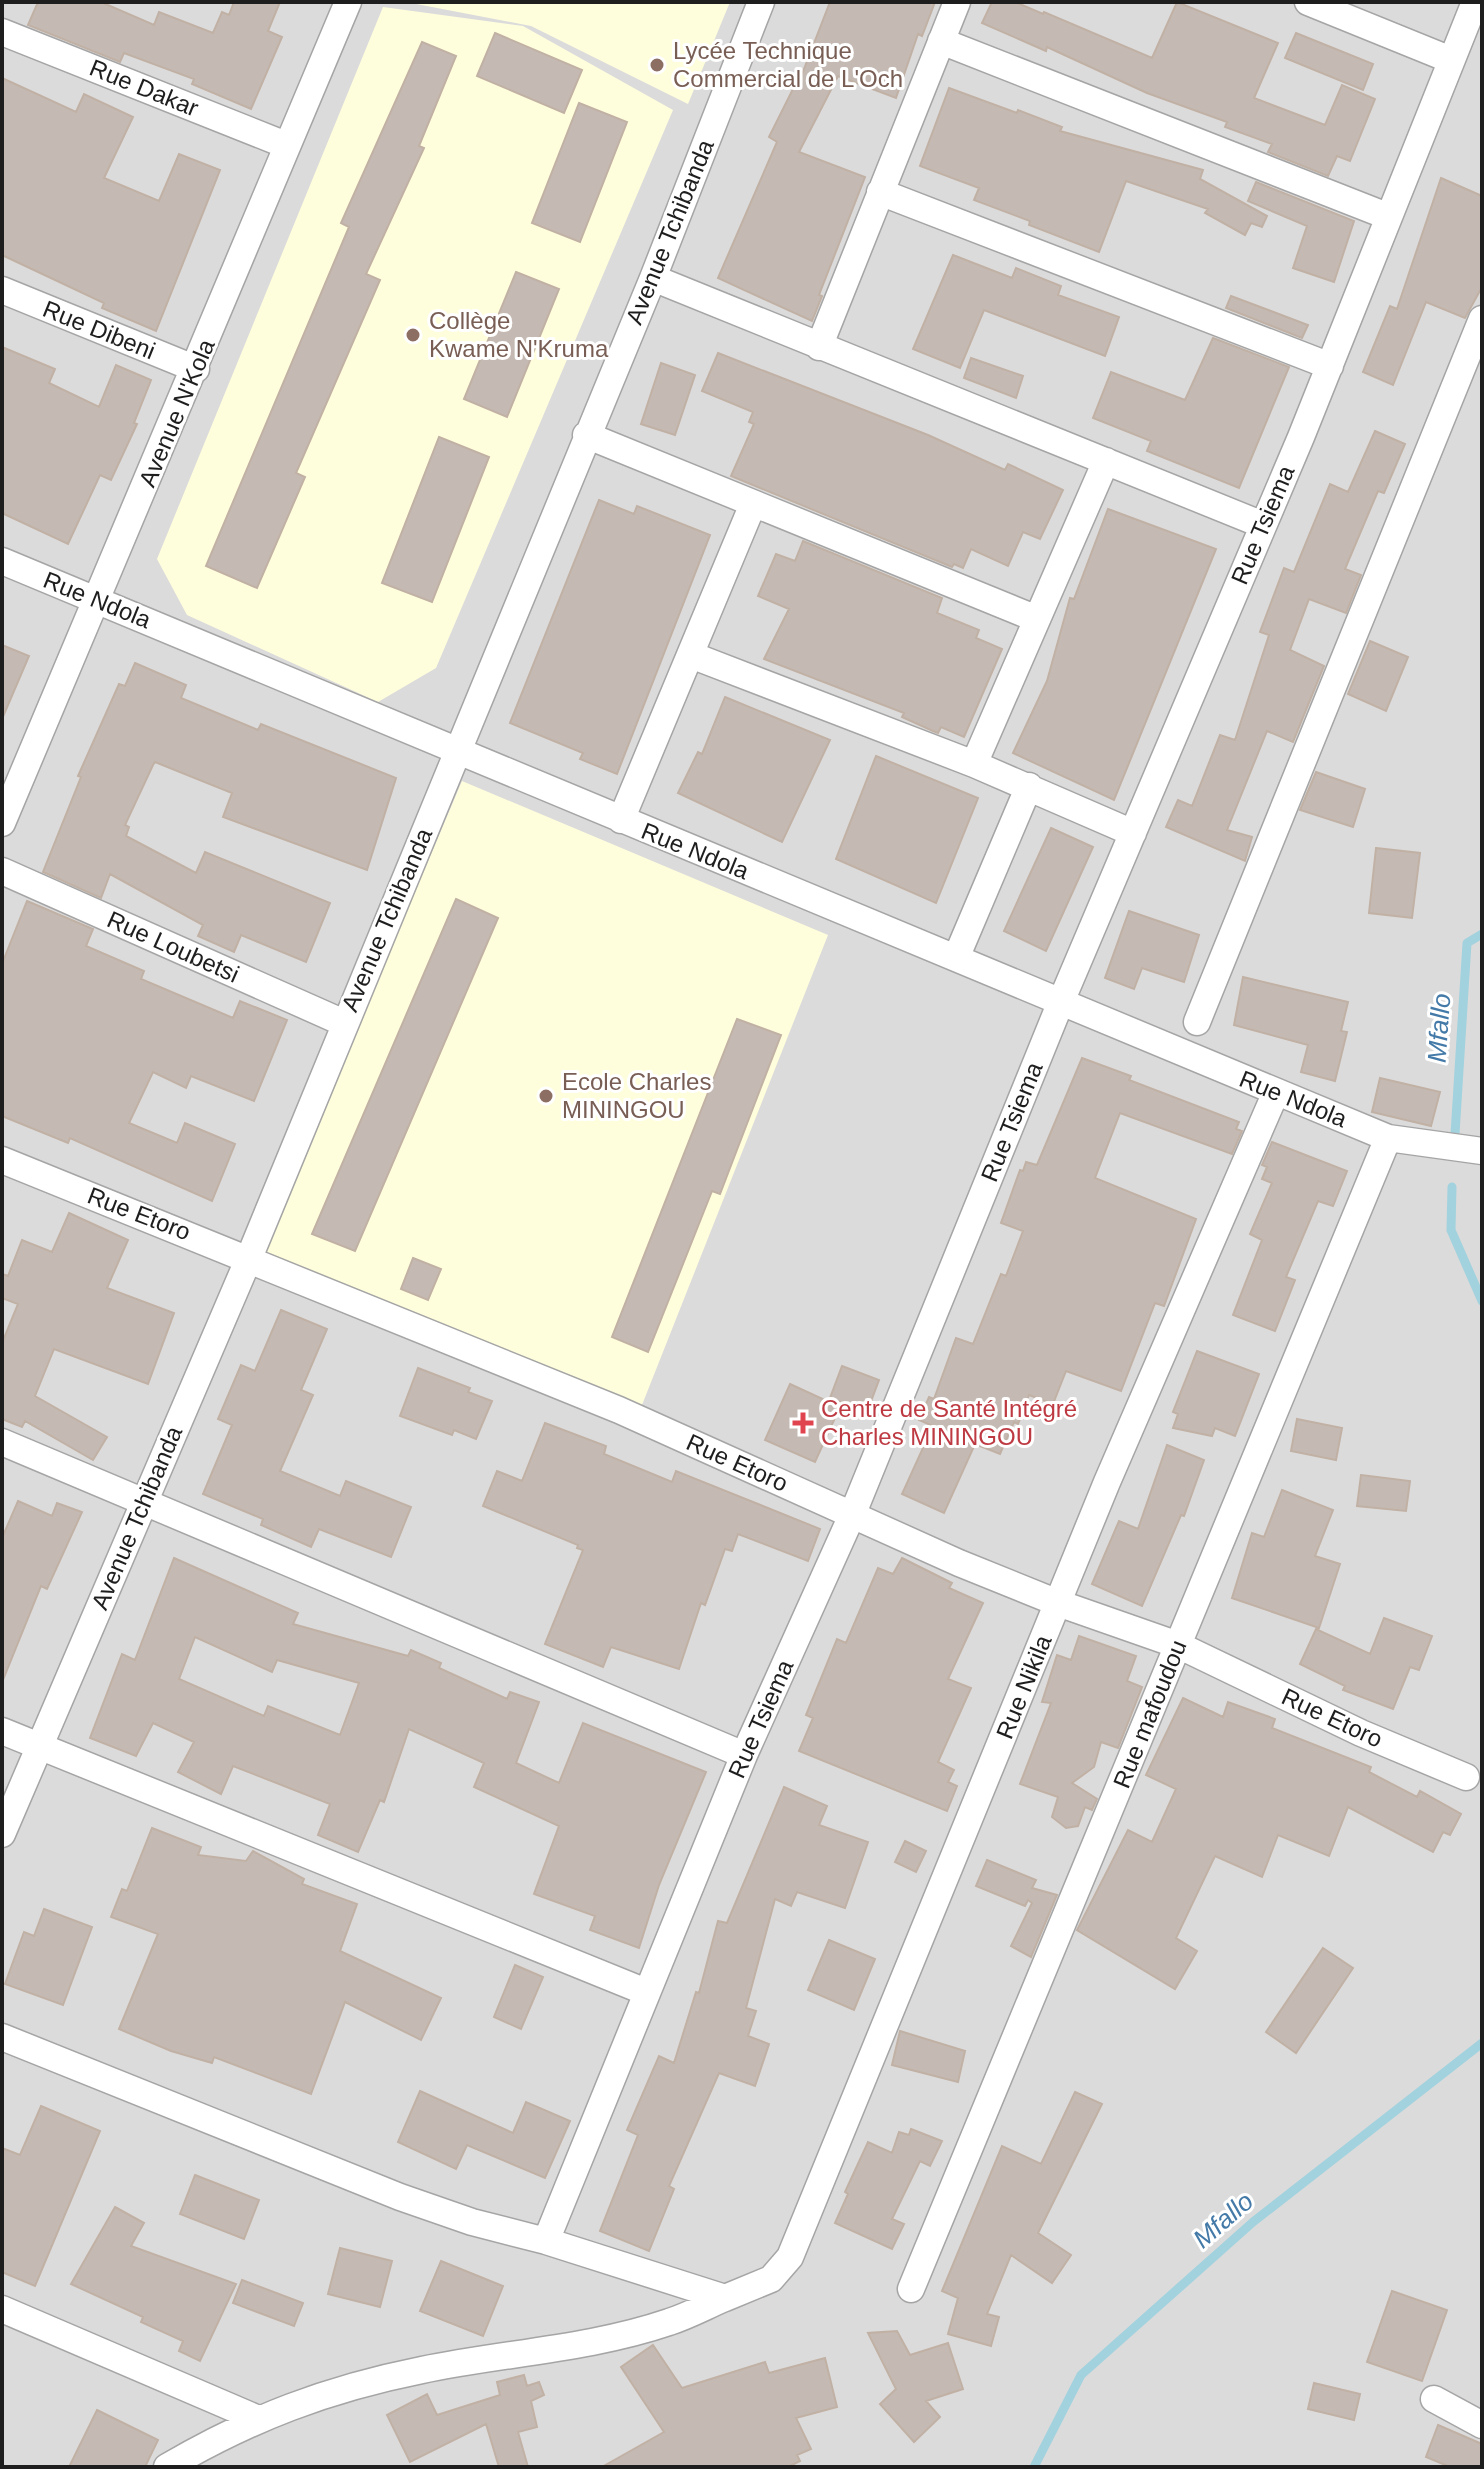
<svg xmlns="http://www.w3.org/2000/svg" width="1484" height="2469" font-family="Helvetica,sans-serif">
<rect width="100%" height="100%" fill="#efebe3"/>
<path fill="#dcdbdb" d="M 2,2 L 1482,2 L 1482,2467 L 2,2467 Z"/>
<path fill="#fffedc" d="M 406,2 L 730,2 L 688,104 L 531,26 Z
M 383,7 L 523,26 L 673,110 L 436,668 L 378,702 L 187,615 L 157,559 Z
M 462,781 L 828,935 L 640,1410 L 261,1256 Z"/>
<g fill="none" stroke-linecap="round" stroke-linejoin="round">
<path stroke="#a2d2de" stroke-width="9" d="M 1455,1134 L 1467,943 L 1482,934
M 1452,1187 L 1451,1230 L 1482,1301
M 1034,2467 L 1081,2375 L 1253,2222 L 1482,2043"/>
</g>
<path fill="#c4bab3" stroke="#c1b1a5" stroke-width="2" fill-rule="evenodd" d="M 38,2 L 101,2 L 154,25 L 159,12 L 213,33 L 222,12 L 229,15 L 234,2 L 280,2 L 268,31 L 282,37 L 251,109 L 192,84 L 194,79 L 124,53 L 120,62 L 28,25 Z
M 830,2 L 935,2 L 922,36 L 918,34 L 896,98 L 838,76 L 799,152 L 865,177 L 819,295 L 822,296 L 812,321 L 718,278 L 777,142 L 769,137 L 795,85 L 797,87 Z
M 992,2 L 1015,2 L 1043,14 L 1044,12 L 1152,58 L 1177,2 L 1278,43 L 1254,98 L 1325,125 L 1342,85 L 1375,99 L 1350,161 L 1337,156 L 1328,176 L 1268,152 L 1272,144 L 1225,127 L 1227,122 L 1147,93 L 1047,47 L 1046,51 L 982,23 Z
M 495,33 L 582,70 L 564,113 L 477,76 Z
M 1296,33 L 1373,64 L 1363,90 L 1285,58 Z
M 422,42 L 456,56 L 419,146 L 424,148 L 366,274 L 380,280 L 296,473 L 305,477 L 257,588 L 206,566 L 349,227 L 341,223 Z
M 2,78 L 76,112 L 84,94 L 133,117 L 104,178 L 159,201 L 179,154 L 220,170 L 156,331 L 102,308 L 104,303 L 2,255 Z
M 949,88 L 1017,113 L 1018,110 L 1062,127 L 1060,131 L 1203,170 L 1200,179 L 1267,216 L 1262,227 L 1251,223 L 1245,235 L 1205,213 L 1208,209 L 1126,181 L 1099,252 L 1029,225 L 1030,221 L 974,200 L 979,188 L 920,166 Z
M 579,103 L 627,122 L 580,242 L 532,223 Z
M 1441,178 L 1482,196 L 1482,287 L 1465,318 L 1426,302 L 1393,385 L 1363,372 L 1390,306 L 1397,309 Z
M 1256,182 L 1354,221 L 1334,282 L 1293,268 L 1307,226 L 1248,201 Z
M 953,255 L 1012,278 L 1016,268 L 1061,286 L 1058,295 L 1119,317 L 1105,356 L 984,310 L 960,368 L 913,349 Z
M 516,272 L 559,289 L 507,417 L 464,399 Z
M 1231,296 L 1308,325 L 1302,338 L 1226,308 Z
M 1213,338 L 1289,367 L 1239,488 L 1147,451 L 1151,441 L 1093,418 L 1111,372 L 1185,400 Z
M 2,347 L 55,369 L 49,383 L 99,407 L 116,365 L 151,380 L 134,423 L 137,424 L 111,480 L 100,475 L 68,544 L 2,513 Z
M 718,353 L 928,435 L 1005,470 L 1008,464 L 1063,490 L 1040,539 L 1023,532 L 1008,566 L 971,549 L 963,568 L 954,564 L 952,567 L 731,476 L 754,424 L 749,422 L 753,412 L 702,391 Z
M 971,358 L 1023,376 L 1016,398 L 964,378 Z
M 661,363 L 695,375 L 675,435 L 641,424 Z
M 1375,431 L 1405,444 L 1384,493 L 1378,491 L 1345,569 L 1361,575 L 1346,613 L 1309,599 L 1290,650 L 1324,666 L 1293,742 L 1267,731 L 1227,830 L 1252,837 L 1245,861 L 1166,827 L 1178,800 L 1192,806 L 1220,735 L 1235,740 L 1269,635 L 1260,632 L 1284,568 L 1294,572 L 1330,484 L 1348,492 Z
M 439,437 L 489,457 L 432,602 L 382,583 Z
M 599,500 L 634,514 L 637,506 L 710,535 L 617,774 L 580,759 L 583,753 L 510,723 Z
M 1108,509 L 1216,549 L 1114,800 L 1013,753 L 1047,681 L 1070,598 L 1074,599 Z
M 803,541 L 942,598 L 937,613 L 979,630 L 976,638 L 1002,649 L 964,737 L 941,727 L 938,733 L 933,731 L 902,717 L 904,713 L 764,659 L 789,609 L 758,596 L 776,554 L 795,561 Z
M 1370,641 L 1408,657 L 1386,711 L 1348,694 Z
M 2,645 L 29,656 L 2,719 Z
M 135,663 L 186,685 L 181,698 L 258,730 L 261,724 L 396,778 L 367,870 L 223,817 L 232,793 L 155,762 L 153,765 L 125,825 L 129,827 L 126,836 L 196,873 L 205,852 L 330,903 L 306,962 L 241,935 L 234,952 L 198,936 L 203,925 L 110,874 L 101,898 L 43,872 L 81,777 L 78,776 L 119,684 L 125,686 Z
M 725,697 L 830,740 L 782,842 L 678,793 L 698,752 L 702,754 Z
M 876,756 L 978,798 L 936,903 L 836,859 Z
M 1316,772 L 1365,789 L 1353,827 L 1300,810 Z
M 1051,828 L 1093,847 L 1046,951 L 1004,931 Z
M 1376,848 L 1420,853 L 1412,918 L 1369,913 Z
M 456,899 L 498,918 L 355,1251 L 312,1234 Z
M 27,901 L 93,929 L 86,946 L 144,971 L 141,979 L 233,1018 L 240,1001 L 287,1020 L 254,1101 L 191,1076 L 186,1088 L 153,1072 L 129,1123 L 177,1143 L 185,1123 L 235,1144 L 212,1201 L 70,1138 L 68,1143 L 2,1116 L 2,964 Z
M 1129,911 L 1199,935 L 1184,982 L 1142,968 L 1134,989 L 1105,978 Z
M 1243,977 L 1348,1002 L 1341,1031 L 1347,1032 L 1335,1081 L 1301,1072 L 1308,1045 L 1234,1025 Z
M 737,1019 L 781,1035 L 720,1194 L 712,1191 L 648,1352 L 612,1337 Z
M 1082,1058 L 1131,1076 L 1129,1080 L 1239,1122 L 1236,1129 L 1242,1131 L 1232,1154 L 1120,1113 L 1095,1178 L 1196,1219 L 1164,1306 L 1155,1303 L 1121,1391 L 1066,1371 L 1053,1404 L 1029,1395 L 1018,1424 L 1014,1422 L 1000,1454 L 975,1444 L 944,1513 L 902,1494 L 933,1426 L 919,1420 L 929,1397 L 934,1399 L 956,1338 L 973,1344 L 1001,1274 L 1006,1276 L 1023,1231 L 1001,1223 L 1020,1170 L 1023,1171 L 1026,1162 L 1037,1165 Z
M 1380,1078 L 1440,1092 L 1431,1126 L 1372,1112 Z
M 1272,1142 L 1347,1171 L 1333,1206 L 1318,1201 L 1286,1277 L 1295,1280 L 1275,1331 L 1233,1315 L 1262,1240 L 1250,1234 L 1272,1183 L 1262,1179 L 1267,1167 L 1262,1165 Z
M 69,1213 L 128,1240 L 107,1288 L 174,1313 L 148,1384 L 54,1349 L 35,1396 L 107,1437 L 93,1460 L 25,1421 L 22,1427 L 2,1419 L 2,1343 L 18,1304 L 2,1298 L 2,1274 L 8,1276 L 22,1240 L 52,1252 Z
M 413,1258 L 441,1269 L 428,1300 L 401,1289 Z
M 281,1310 L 327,1329 L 301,1390 L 313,1395 L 280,1471 L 340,1496 L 346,1481 L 411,1507 L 391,1557 L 319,1529 L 311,1547 L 261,1525 L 263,1519 L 203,1494 L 232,1425 L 218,1419 L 241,1365 L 255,1371 Z
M 1197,1351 L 1259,1374 L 1235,1436 L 1215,1428 L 1212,1436 L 1173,1428 L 1178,1414 L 1173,1412 Z
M 842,1366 L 879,1380 L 867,1412 L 830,1398 Z
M 418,1368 L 470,1388 L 468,1392 L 492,1401 L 476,1439 L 454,1430 L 452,1435 L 400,1416 Z
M 790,1384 L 840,1407 L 815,1462 L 765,1440 Z
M 1297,1419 L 1342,1428 L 1336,1460 L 1291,1451 Z
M 545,1423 L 606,1446 L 604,1454 L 672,1482 L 676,1471 L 820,1529 L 808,1561 L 738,1534 L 732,1551 L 725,1549 L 705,1605 L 701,1603 L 679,1669 L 611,1647 L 603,1667 L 545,1644 L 583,1550 L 577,1548 L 578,1545 L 483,1506 L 497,1471 L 522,1481 Z
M 1167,1445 L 1204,1460 L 1184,1516 L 1181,1515 L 1142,1606 L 1092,1584 L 1119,1521 L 1138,1529 Z
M 1361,1475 L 1410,1481 L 1406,1511 L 1357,1506 Z
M 1282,1490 L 1333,1510 L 1315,1556 L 1340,1564 L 1319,1628 L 1232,1598 L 1252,1533 L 1264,1537 Z
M 18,1501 L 52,1516 L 57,1503 L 82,1512 L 47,1589 L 41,1586 L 3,1680 L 2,1538 Z
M 174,1558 L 298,1613 L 293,1624 L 408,1656 L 411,1650 L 441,1663 L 439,1668 L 507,1699 L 510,1692 L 539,1702 L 516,1763 L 559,1783 L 583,1723 L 706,1772 L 659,1885 L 639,1948 L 590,1930 L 595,1916 L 534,1894 L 559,1826 L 474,1787 L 484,1763 L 409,1729 L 384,1802 L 380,1800 L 358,1852 L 318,1835 L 330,1804 L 233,1766 L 221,1794 L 178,1772 L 194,1742 L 153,1723 L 136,1756 L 90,1738 L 122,1654 L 135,1660 ZM 195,1637 L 272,1672 L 277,1660 L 359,1683 L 340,1735 L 268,1706 L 264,1716 L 179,1679 Z
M 902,1558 L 952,1583 L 949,1588 L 983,1603 L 948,1679 L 971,1688 L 938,1762 L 954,1770 L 948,1782 L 957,1786 L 947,1811 L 799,1751 L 813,1718 L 806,1715 L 837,1639 L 846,1643 L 878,1568 L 893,1574 Z
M 1384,1618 L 1432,1636 L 1419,1670 L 1410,1667 L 1393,1709 L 1343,1690 L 1345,1686 L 1300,1664 L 1316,1629 L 1370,1654 Z
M 1079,1636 L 1136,1656 L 1127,1681 L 1142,1687 L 1118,1748 L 1101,1742 L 1094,1767 L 1072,1783 L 1097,1799 L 1092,1810 L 1085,1807 L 1078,1826 L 1066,1828 L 1052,1817 L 1058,1797 L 1020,1784 L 1051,1703 L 1042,1702 L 1057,1655 L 1071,1660 Z
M 1183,1698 L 1223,1717 L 1228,1702 L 1275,1719 L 1272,1728 L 1371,1767 L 1369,1772 L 1417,1797 L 1420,1791 L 1461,1814 L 1450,1835 L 1443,1832 L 1433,1852 L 1348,1807 L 1329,1856 L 1278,1835 L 1262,1877 L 1215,1856 L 1176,1938 L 1197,1951 L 1175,1989 L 1077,1930 L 1128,1830 L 1152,1842 L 1176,1789 L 1146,1775 Z
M 784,1787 L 827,1806 L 819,1825 L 868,1842 L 845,1908 L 797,1892 L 791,1906 L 775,1899 L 746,2008 L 756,2011 L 748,2036 L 769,2044 L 755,2086 L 719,2073 L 669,2186 L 674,2189 L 649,2251 L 600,2231 L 638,2135 L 627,2130 L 659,2056 L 674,2063 L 696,1992 L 699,1993 L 718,1921 L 727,1923 Z
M 152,1828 L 201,1847 L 198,1855 L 246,1861 L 253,1851 L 304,1879 L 302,1884 L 357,1904 L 340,1951 L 441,1998 L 421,2040 L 345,2002 L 311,2094 L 214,2057 L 212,2063 L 171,2051 L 119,2029 L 158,1934 L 111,1917 L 122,1889 L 127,1891 Z
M 905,1841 L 926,1851 L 916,1872 L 895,1862 Z
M 987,1860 L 1036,1880 L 1032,1888 L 1057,1895 L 1031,1957 L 1011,1946 L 1032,1903 L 1028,1900 L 1025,1906 L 976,1886 Z
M 44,1909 L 92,1927 L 63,2005 L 5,1984 L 24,1932 L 34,1936 Z
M 829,1940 L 875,1959 L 854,2010 L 808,1990 Z
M 1323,1948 L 1353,1968 L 1296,2053 L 1266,2032 Z
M 515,1965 L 543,1977 L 521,2029 L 494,2017 Z
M 900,2031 L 965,2051 L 958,2082 L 892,2065 Z
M 420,2091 L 513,2133 L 526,2102 L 570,2121 L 545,2178 L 467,2145 L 456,2169 L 398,2142 Z
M 1075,2092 L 1102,2104 L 1038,2233 L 1071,2255 L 1052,2283 L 1011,2255 L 987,2314 L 999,2317 L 991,2346 L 948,2334 L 958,2298 L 942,2291 L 1002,2146 L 1041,2164 Z
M 41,2106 L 100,2131 L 35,2286 L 2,2272 L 2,2148 L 20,2155 Z
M 911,2129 L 942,2141 L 930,2166 L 920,2161 L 892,2219 L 904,2224 L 892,2249 L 835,2223 L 848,2194 L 845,2192 L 868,2142 L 892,2153 L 899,2132 L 909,2135 Z
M 195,2175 L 259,2200 L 244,2239 L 180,2214 Z
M 115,2207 L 144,2223 L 131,2246 L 236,2284 L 200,2361 L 179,2351 L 183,2341 L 141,2322 L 143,2317 L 71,2284 Z
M 340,2248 L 392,2261 L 380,2307 L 328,2294 Z
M 441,2261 L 503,2286 L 483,2336 L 420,2311 Z
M 242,2280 L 303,2303 L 294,2326 L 233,2303 Z
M 1392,2291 L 1447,2310 L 1422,2381 L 1367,2362 Z
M 897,2331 L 910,2355 L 948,2343 L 963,2389 L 926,2401 L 940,2417 L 914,2442 L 880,2404 L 896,2389 L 868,2333 Z
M 653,2345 L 682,2388 L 765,2362 L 769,2373 L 825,2358 L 837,2407 L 796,2418 L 811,2449 L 797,2455 L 800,2461 L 788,2467 L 602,2467 L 664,2432 L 621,2367 Z
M 524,2375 L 527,2386 L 539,2382 L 544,2395 L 531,2401 L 537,2427 L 518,2432 L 528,2467 L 499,2467 L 486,2424 L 410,2462 L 387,2415 L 427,2394 L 437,2415 L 500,2395 L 497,2382 Z
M 1314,2383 L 1360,2394 L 1354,2420 L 1308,2409 Z
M 97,2410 L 158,2440 L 145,2467 L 69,2467 Z
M 1438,2425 L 1482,2444 L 1482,2467 L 1450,2467 L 1426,2457 Z"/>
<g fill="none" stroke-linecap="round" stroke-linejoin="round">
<defs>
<path id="street" d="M 1308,2 L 1451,60
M 2,32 L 286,145
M 941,41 L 1387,216
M 880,192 L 1330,366
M 653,278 L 1263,525
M 2,290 L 196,369
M 819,347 L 957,2
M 586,435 L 1037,619
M 2,561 L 1388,1138 L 1482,1151
M 691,655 L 974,764 L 1133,833
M 974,764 L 1106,461
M 621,820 L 753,504
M 2,823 L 348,2
M 2,871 L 344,1023
M 956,958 L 1029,786
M 1197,1022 L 1482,319
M 2,1160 L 619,1410 L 959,1563 L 1058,1603 L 1178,1645 L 1361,1733 L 1466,1777
M 2,1442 L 744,1755
M 2,1731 L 646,1992
M 2,1834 L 249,1258 L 653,278 L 761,2
M 2,2037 L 400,2197 L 472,2222 L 546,2241 L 725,2298 L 771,2279 L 790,2257 L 1107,1482 L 1276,1092
M 546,2241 L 744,1755 L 853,1513 L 1060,1004 L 1301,437 L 1475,2
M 911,2289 L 1388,1138
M 2,2309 L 256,2418
M 1434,2399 L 1482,2425
M 167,2467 C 251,2418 327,2389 422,2370 C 503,2353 590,2349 669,2322 C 688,2316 706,2306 725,2298"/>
</defs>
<use href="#street" stroke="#a5a5a5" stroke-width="29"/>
<use href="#street" stroke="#fff" stroke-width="26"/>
</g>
<g fill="#8d6e63" stroke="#fff" stroke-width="3">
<circle cx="657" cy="65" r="8"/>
<circle cx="413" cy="335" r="8"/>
<circle cx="546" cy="1096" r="8"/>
</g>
<path fill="#e0444e" stroke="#fff" stroke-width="3" d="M799 1411h8v8h8v8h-8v8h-8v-8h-8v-8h8z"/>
<g text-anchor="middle" stroke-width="6" stroke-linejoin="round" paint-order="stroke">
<g font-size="24" fill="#785e54" stroke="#fff" text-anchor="start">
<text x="673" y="59">Lycée Technique<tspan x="673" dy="28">Commercial de L'Och</tspan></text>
<text x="429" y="329">Collège<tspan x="429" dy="28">Kwame N'Kruma</tspan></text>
<text x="562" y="1090">Ecole Charles<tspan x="562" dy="28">MININGOU</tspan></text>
</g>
<g font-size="24" fill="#1e1e1e" stroke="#fff">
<text transform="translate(144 88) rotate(22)" y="8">Rue Dakar</text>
<text transform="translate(670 232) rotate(-68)" y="8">Avenue Tchibanda</text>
<text transform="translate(99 330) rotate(22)" y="8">Rue Dibeni</text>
<text transform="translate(177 413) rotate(-67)" y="8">Avenue N'Kola</text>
<text transform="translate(1263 525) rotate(-67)" y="8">Rue Tsiema</text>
<text transform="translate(97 600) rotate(22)" y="8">Rue Ndola</text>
<text transform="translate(695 851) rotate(22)" y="8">Rue Ndola</text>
<text transform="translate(387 920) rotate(-67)" y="8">Avenue Tchibanda</text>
<text transform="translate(173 947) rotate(24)" y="8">Rue Loubetsi</text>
<text transform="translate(1293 1099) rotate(22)" y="8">Rue Ndola</text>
<text transform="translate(1012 1122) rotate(-68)" y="8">Rue Tsiema</text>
<text transform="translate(139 1214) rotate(21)" y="8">Rue Etoro</text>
<text transform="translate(737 1463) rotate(24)" y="8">Rue Etoro</text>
<text transform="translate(137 1518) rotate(-67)" y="8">Avenue Tchibanda</text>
<text transform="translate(1024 1687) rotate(-68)" y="8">Rue Nikila</text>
<text transform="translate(1150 1714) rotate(-68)" y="8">Rue mafoudou</text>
<text transform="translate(1332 1718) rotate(25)" y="8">Rue Etoro</text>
<text transform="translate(761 1719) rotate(-66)" y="8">Rue Tsiema</text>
</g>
<g font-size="24" fill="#be3a42" stroke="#fff" text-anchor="start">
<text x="821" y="1417">Centre de Santé Intégré<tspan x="821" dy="28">Charles MININGOU</tspan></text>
</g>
<g font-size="26" font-style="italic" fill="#447aa8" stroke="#fff">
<text transform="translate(1439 1028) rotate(-86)" y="9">Mfallo</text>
<text transform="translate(1223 2220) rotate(-41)" y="9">Mfallo</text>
</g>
</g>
<rect width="1484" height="2469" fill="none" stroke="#1e1e1e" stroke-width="8"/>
</svg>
